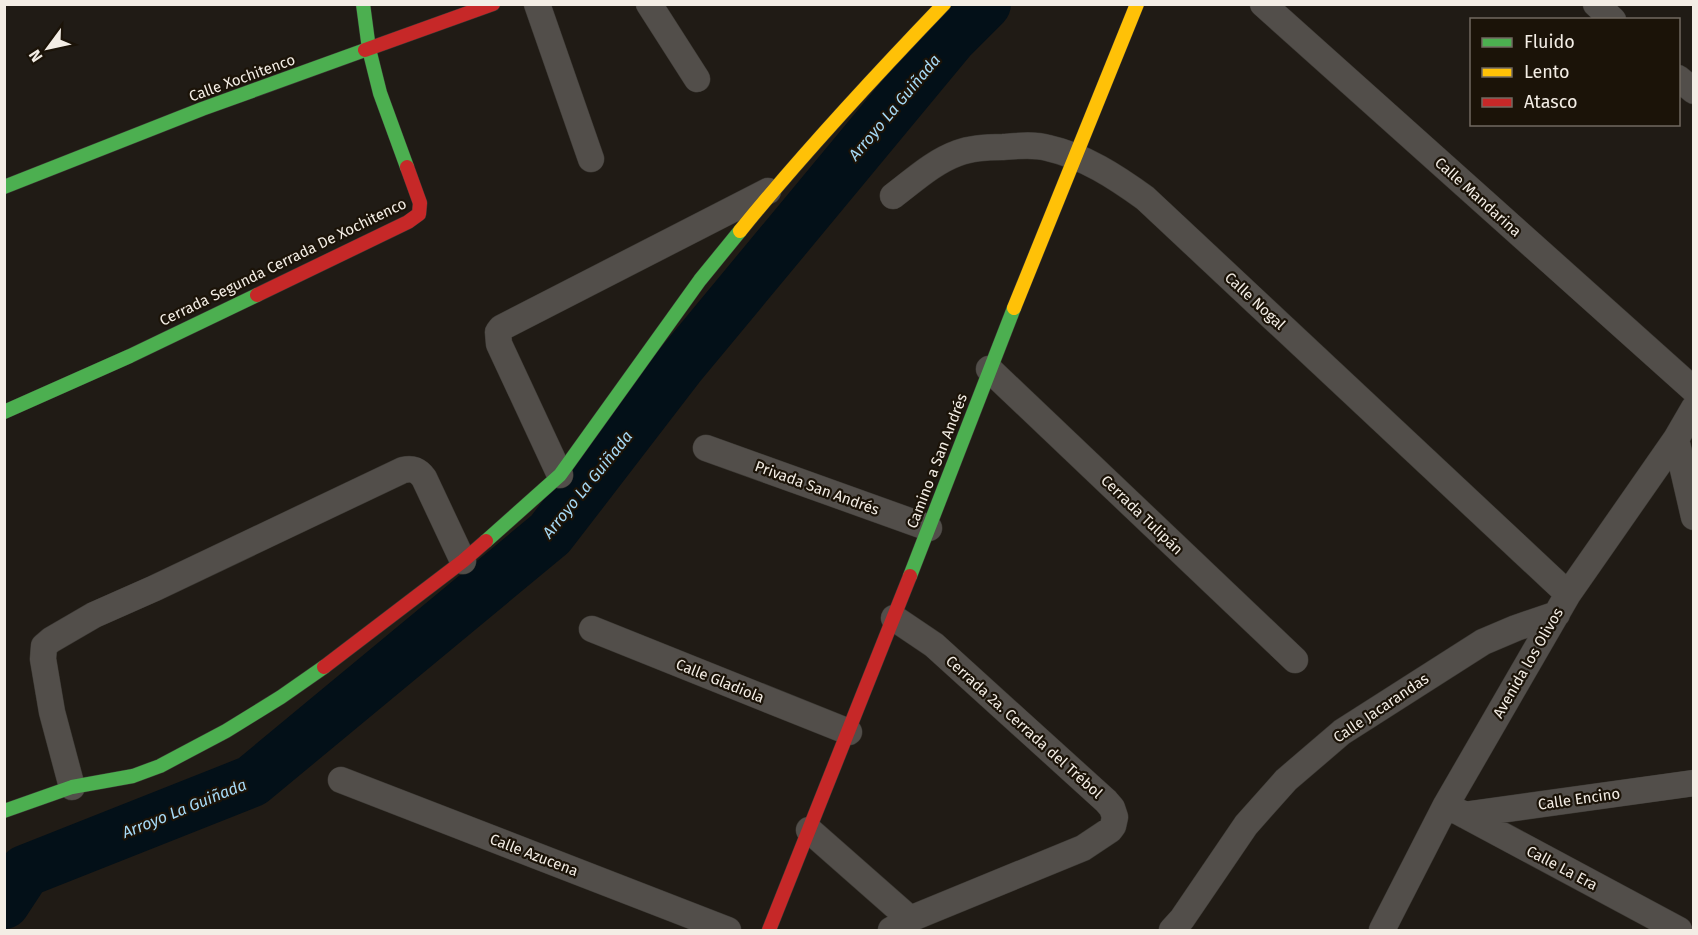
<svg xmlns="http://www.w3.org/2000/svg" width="1698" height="935" font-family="'Fira Sans',sans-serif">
<rect width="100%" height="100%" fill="#201b15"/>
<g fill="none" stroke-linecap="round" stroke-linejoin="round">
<path stroke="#031018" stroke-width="52" d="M 4,903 L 25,871 L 252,781 L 550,534 L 680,365 L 952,37 L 985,4"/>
<defs>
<path id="street" d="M 537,4 L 591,159
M 649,4 L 697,79
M 1263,4 L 1694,390
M 1596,4 L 1613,20
M 1678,78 L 1694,91
M 893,196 C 913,181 933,162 958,153 C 971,148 988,147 1003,147 C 1017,146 1034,144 1048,148 C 1084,156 1116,177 1145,198 L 1568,594
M 989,369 L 1295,660
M 1676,439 L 1694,517
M 706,448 L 929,528
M 560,475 L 499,344 L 498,332 L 501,328 L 768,191
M 592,629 L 849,732
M 341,780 L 728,930
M 72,787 L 52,712 L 43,659 L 44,646 L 51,640 L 94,615 L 155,588 L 403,470 C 413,468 418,470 424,478 L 463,561
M 1446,805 L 1679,930
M 1464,815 L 1694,783
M 809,830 L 910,919
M 891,930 L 910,919 L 1083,848 L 1110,830 L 1113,826 L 1115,817 L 1112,808 L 1106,801 L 934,645 L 894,618
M 1172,930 L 1182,919 L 1246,825 L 1286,780 L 1342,732 L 1483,642 L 1516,628 L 1557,614
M 1382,930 L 1446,805 L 1568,594 L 1676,439 L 1694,408"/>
<path id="fast" d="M 363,4 L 369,49 L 380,93 L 407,167
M 4,187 L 202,109 L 365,50
M 4,412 L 130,356 L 257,295
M 486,541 L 560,475 L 700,280 L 740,231
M 910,576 L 1014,308
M 4,811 L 72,787 L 133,776 L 160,766 L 226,731 L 281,697 L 324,667"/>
<path id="slow" d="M 740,231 C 804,152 874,77 944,4
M 1014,308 L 1137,4"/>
<path id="jam" d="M 365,50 L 493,4
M 257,295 L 408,222 L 419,214 L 420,203 L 407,167
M 324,667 L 463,561 L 486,541
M 769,930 L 910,576"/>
</defs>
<use href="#street" stroke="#3b3833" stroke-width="27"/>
<use href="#fast" stroke="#3b3833" stroke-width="15"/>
<use href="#slow" stroke="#3b3833" stroke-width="15"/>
<use href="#jam" stroke="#3b3833" stroke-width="15"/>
<use href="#street" stroke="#524e4a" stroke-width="26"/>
<use href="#fast" stroke="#4caf50" stroke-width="14"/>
<use href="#slow" stroke="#ffc107" stroke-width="14"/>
<use href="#jam" stroke="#c62828" stroke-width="14"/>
</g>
<g text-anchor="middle" stroke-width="4.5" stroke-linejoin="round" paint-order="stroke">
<g font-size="15" fill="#f3ede5" stroke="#1b1308">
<text transform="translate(242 78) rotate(-20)" y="5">Calle Xochitenco</text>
<text transform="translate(1478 197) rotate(42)" y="5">Calle Mandarina</text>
<text transform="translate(283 262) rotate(-26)" y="5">Cerrada Segunda Cerrada De Xochitenco</text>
<text transform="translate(1255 301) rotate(43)" y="5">Calle Nogal</text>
<text transform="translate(937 461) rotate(-69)" y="5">Camino a San Andrés</text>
<text transform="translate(817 488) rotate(20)" y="5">Privada San Andrés</text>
<text transform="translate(1142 515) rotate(44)" y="5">Cerrada Tulipán</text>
<text transform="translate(1528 663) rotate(-60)" y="5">Avenida los Olivos</text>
<text transform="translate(720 681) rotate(22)" y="5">Calle Gladiola</text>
<text transform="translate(1381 708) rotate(-34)" y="5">Calle Jacarandas</text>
<text transform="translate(1024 727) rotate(42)" y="5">Cerrada 2a. Cerrada del Trébol</text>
<text transform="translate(1579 799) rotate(-8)" y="5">Calle Encino</text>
<text transform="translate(534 855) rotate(21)" y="5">Calle Azucena</text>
<text transform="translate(1562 868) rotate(28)" y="5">Calle La Era</text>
</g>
<g font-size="16" font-style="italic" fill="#a6d9f5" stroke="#1b1308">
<text transform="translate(894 107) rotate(-50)" y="6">Arroyo La Guiñada</text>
<text transform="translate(587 484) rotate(-51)" y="6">Arroyo La Guiñada</text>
<text transform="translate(184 808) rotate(-22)" y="6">Arroyo La Guiñada</text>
</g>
</g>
<rect width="1698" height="935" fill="none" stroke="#f3ede5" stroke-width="12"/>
<rect x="1470" y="18" width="210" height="108" fill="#1b1308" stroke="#716a60" stroke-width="1.5"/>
<rect x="1482" y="38" width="30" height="9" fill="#4caf50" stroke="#716a60" stroke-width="1.5"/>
<text x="1524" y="48" font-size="18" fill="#f3ede5">Fluido</text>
<rect x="1482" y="68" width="30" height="9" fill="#ffc107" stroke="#716a60" stroke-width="1.5"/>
<text x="1524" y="78" font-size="18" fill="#f3ede5">Lento</text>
<rect x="1482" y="98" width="30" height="9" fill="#c62828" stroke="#716a60" stroke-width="1.5"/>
<text x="1524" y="108" font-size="18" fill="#f3ede5">Atasco</text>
<g transform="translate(48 48) rotate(237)" stroke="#1b1308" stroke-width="4.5" paint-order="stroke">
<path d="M0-4.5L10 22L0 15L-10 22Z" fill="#f3ede5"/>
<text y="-9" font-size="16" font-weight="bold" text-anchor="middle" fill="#f3ede5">N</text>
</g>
</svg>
